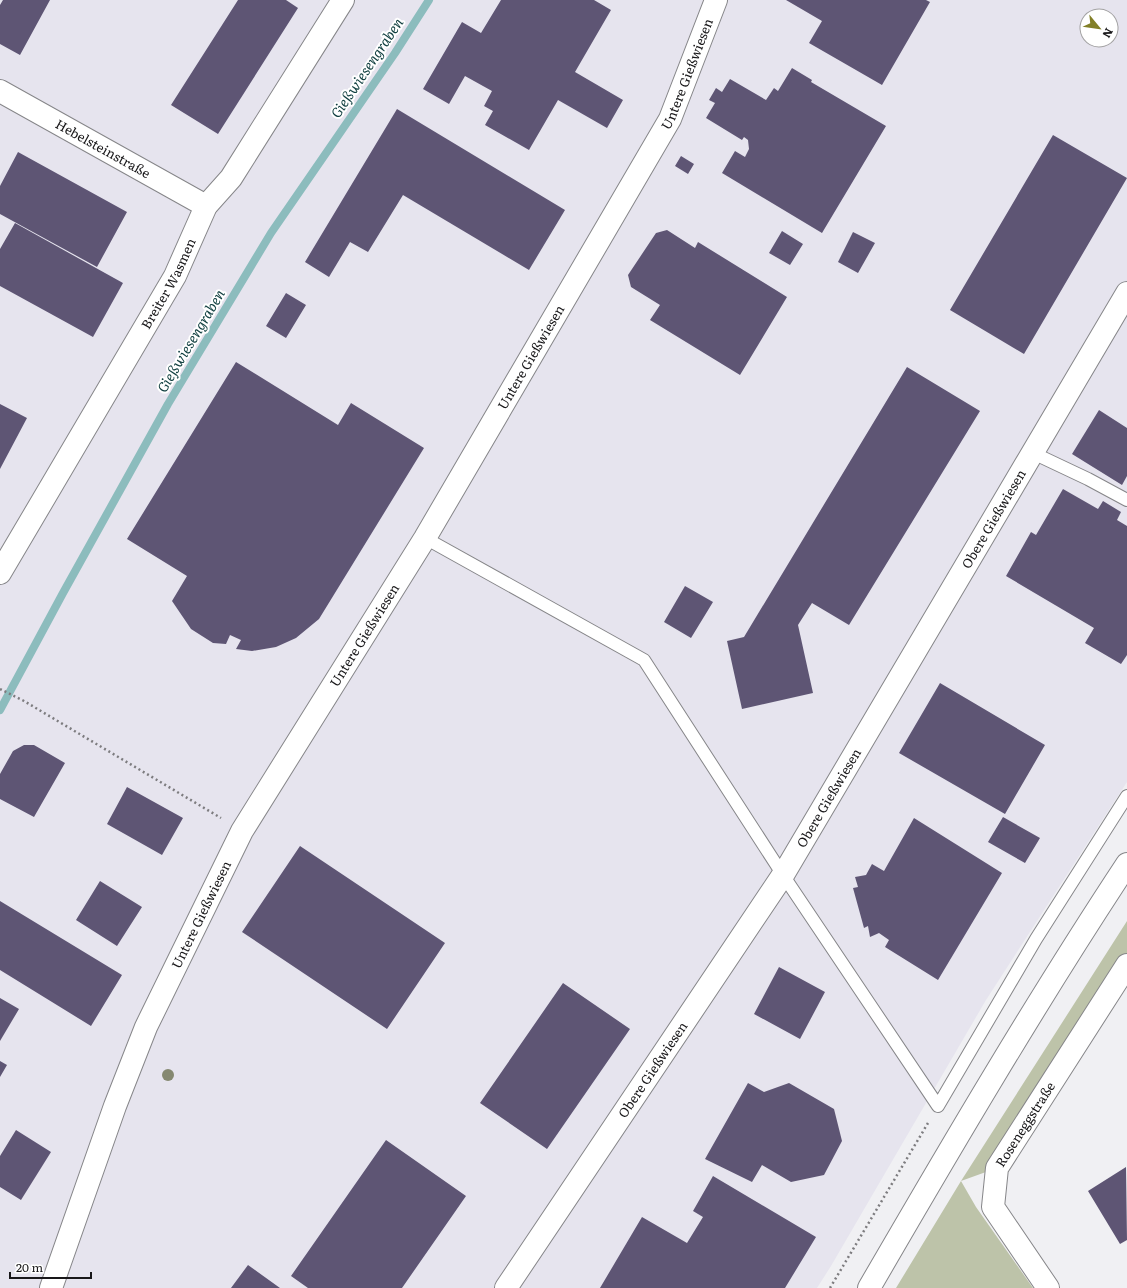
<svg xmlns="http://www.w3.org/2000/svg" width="1127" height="1288" font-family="Literata,serif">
<rect width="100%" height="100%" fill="#f0f0f3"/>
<path fill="#e6e4ee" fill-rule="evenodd" d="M 0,0 L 1127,0 L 1127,782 L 986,1000 L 831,1266 L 817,1288 L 0,1288 ZM 1087,16 L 1111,16 L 1111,40 L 1087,40 Z"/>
<path fill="#bdc3a9" d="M 1127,921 L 1127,965 L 997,1168 L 961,1181 L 976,1207 L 1033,1288 L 896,1288 L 961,1181 Z"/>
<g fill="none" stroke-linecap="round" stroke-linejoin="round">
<path stroke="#8cbcbd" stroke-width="8" d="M 0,710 L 63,593 L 168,404 L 271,233 L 395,53 L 429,0"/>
</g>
<path fill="#5e5574" d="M 3,0 L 50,0 L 20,55 L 0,44 L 0,5 Z
M 238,0 L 286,0 L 298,8 L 218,134 L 171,105 Z
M 501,0 L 594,0 L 611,10 L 575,72 L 623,100 L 607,128 L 558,100 L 529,150 L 485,125 L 493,111 L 484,106 L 492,91 L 465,76 L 449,104 L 423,89 L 462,22 L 481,33 Z
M 786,0 L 926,0 L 930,2 L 882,85 L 809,43 L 822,21 Z
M 792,68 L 812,80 L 811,82 L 886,126 L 822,233 L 722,173 L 735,151 L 745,157 L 749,149 L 748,140 L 744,137 L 742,140 L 706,118 L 715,103 L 709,100 L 716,88 L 722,92 L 730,79 L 766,100 L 774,88 L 778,91 Z
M 397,109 L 565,210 L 529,270 L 403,195 L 368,252 L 350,242 L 329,277 L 305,262 Z
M 1053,135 L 1127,178 L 1024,354 L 950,310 Z
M 18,152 L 127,212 L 97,267 L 0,214 L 0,186 Z
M 681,156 L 694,164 L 688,174 L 675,166 Z
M 15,223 L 123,283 L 93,337 L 0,286 L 0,249 Z
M 667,230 L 695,248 L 698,242 L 787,297 L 740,375 L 650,320 L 660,305 L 631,287 L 628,275 L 656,233 Z
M 782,231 L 803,244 L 790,265 L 769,253 Z
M 853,232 L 875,243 L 858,273 L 838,262 Z
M 286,293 L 306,305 L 286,338 L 266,326 Z
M 236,362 L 338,425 L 351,403 L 424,448 L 319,619 L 296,638 L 276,647 L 252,651 L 236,649 L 241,640 L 230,635 L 226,644 L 213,643 L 191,629 L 172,601 L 187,576 L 127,539 Z
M 907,367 L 980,411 L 849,625 L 812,603 L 798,625 L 813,693 L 742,709 L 727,641 L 744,637 Z
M 0,404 L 27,418 L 0,469 Z
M 1099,410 L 1127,428 L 1127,476 L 1122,485 L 1072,454 Z
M 1063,489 L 1098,509 L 1103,501 L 1121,512 L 1117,520 L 1127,526 L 1127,655 L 1121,664 L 1085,643 L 1094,628 L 1006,576 L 1031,532 L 1036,535 Z
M 685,586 L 713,602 L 691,638 L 664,622 Z
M 940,683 L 1045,745 L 1005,814 L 899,753 Z
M 24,745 L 34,745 L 65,763 L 34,817 L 0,799 L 0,774 L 13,751 Z
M 127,787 L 183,818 L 162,855 L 107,824 Z
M 1003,817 L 1040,838 L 1025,863 L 988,842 Z
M 914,818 L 1002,873 L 938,980 L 885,947 L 889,940 L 879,933 L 870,937 L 868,926 L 864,928 L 853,888 L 858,887 L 855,877 L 866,875 L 872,864 L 884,871 Z
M 300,846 L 445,943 L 387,1029 L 242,932 Z
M 100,881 L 142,907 L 117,946 L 76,920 Z
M 0,901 L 122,975 L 91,1026 L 0,970 Z
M 779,967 L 825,992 L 800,1039 L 754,1014 Z
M 563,983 L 630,1029 L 547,1149 L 480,1103 Z
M 0,998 L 19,1009 L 0,1041 Z
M 0,1061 L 7,1065 L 0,1077 Z
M 748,1083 L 764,1092 L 789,1083 L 834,1109 L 842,1141 L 824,1175 L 791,1182 L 762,1165 L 752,1182 L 705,1159 Z
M 16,1130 L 51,1152 L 21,1200 L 0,1187 L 0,1156 Z
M 386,1140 L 466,1196 L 402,1288 L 308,1288 L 291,1276 Z
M 1126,1167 L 1127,1240 L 1120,1244 L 1088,1191 Z
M 713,1176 L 816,1237 L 785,1288 L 600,1288 L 642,1217 L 687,1243 L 703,1217 L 693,1211 Z
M 248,1265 L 280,1288 L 231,1288 Z"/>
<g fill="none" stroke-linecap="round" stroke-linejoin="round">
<defs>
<path id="service" d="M 1033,453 L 1088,479 L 1127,500
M 425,538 L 644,660 L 783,875 L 938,1106 L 1036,939 L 1127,796"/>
<g id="minor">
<path id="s1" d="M 0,91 L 206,206"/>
<path id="s2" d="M 0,573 L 175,276 L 206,206 L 231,178 L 343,0"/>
<path id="s3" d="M 51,1288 L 115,1106 L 146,1027 L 242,831 L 425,538 L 670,119 L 716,0"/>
<path id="s4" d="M 506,1288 L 783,875 L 1127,293"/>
<path id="s5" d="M 1048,1288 L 993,1207 L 997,1168 L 1127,965"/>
</g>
<path id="primary" d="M 869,1288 C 952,1145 1036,1002 1127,864"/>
</defs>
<use href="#service" stroke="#868689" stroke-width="14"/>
<use href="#minor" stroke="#868689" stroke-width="24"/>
<use href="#primary" stroke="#868689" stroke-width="24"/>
<path stroke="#7d7c7f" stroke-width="2.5" stroke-dasharray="2 3" stroke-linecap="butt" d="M 0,689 L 24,701 L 221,818
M 830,1288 L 928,1123"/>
<use href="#service" stroke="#fff" stroke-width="12"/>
<use href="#minor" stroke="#fff" stroke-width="22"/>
<use href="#primary" stroke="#fff" stroke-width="22"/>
</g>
<circle fill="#858870" cx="168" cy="1075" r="6"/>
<g text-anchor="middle" stroke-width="4" stroke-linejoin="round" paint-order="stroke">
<g font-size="13" fill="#181719" stroke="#fff">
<text dy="5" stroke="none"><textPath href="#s3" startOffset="1375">Untere Gießwiesen</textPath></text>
<text dy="5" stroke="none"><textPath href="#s1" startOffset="118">Hebelsteinstraße</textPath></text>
<text dy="5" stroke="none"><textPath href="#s2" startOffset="335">Breiter Wasmen</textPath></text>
<text dy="5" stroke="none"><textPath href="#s3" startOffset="1051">Untere Gießwiesen</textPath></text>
<text dy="5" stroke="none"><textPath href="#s4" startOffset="911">Obere Gießwiesen</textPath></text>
<text dy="5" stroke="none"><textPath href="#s3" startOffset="727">Untere Gießwiesen</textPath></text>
<text dy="5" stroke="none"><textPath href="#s4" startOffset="587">Obere Gießwiesen</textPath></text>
<text dy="5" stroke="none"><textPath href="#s3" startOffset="403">Untere Gießwiesen</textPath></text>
<text dy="5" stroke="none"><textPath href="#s4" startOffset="263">Obere Gießwiesen</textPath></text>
<text dy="5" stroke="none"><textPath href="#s5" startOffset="189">Roseneggstraße</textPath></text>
</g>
<g font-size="14" font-style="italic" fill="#124041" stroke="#fff">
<text transform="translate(367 68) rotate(-56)" y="5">Gießwiesengraben</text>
<text transform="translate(191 341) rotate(-59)" y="5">Gießwiesengraben</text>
</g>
</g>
<g transform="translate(1099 28) rotate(119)"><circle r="19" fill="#ffffff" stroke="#a3a2a3"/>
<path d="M0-3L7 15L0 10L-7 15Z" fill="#827f27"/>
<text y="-6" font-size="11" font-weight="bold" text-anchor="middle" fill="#181719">N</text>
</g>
<path d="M10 1272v6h81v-6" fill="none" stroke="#181719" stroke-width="2"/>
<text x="16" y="1272" font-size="12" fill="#181719" stroke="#ffffff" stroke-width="3" paint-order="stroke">20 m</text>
</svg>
